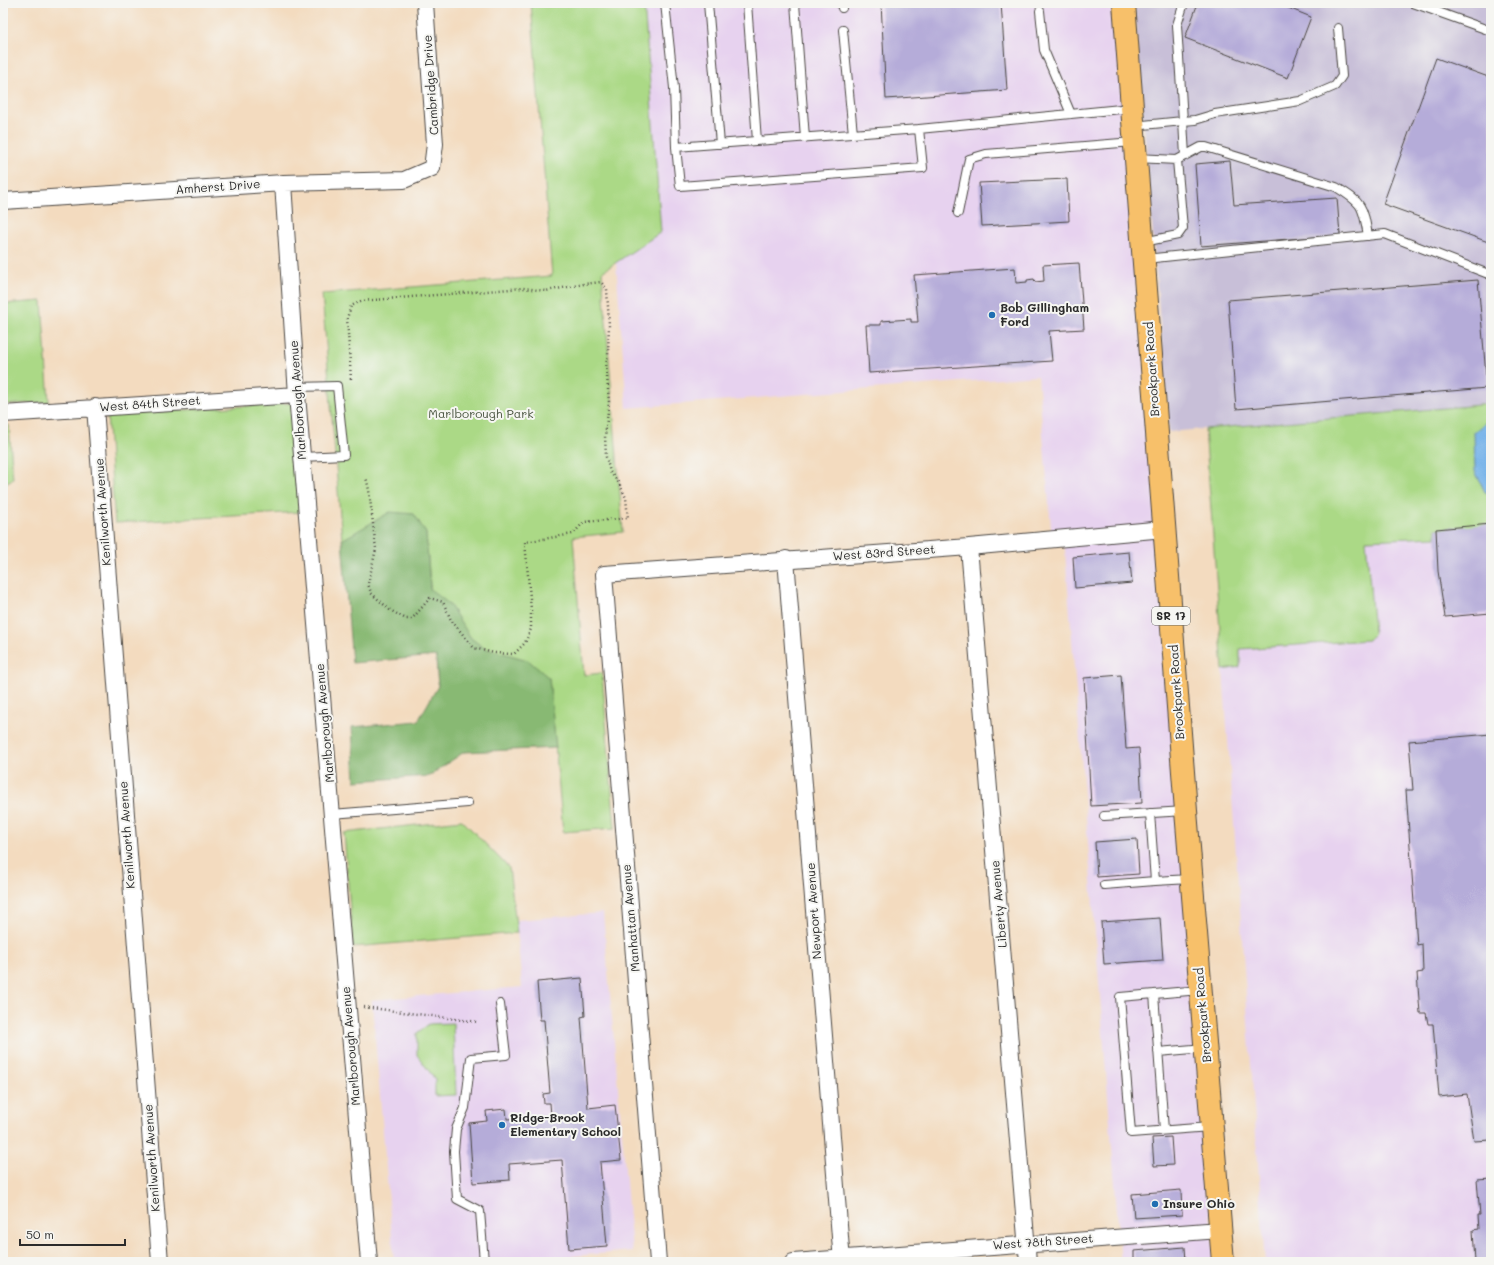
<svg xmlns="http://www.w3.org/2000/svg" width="1494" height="1265" font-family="Mali,sans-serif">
<rect width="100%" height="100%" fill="#f6f6f2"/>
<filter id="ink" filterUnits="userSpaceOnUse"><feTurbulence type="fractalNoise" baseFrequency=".025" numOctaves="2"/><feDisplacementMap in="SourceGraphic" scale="8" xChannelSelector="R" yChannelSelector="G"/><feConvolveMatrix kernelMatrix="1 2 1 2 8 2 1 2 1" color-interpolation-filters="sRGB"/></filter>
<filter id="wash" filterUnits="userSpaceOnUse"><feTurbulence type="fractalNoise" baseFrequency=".012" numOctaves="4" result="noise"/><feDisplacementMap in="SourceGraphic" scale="16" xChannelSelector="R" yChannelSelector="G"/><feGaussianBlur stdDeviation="0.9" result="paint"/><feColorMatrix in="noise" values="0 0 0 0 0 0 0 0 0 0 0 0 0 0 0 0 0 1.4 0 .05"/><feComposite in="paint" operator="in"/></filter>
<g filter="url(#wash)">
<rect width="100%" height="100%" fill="#f3dbbf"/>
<path fill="#e7d2ef" d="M 644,3 L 1116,3 L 1214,1262 L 1121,1262 L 1064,538 L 1052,539 L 1038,376 L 627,408 L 616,262 L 661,231 Z
M 1491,529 L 1491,1262 L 1265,1262 L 1223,670 L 1240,667 L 1240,649 L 1368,640 L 1374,633 L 1365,540 Z
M 603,913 L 632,1251 L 506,1262 L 394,1262 L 372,1000 L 522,987 L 516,920 Z"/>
<path fill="#c8bfd8" d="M 1134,3 L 1491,3 L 1491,404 L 1169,432 Z"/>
<path fill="#abd986" stroke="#6b8258" d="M 531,3 L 644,3 L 661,232 L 602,272 L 623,532 L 573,537 L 584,675 L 602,673 L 615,828 L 563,832 L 549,678 L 438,686 L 426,534 L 342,540 L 322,294 L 552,276 Z
M 42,301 L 49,402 L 3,405 L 3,304 Z
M 293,403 L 301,512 L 115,523 L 107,415 Z
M 1491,404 L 1491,423 L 1485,423 L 1485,492 L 1491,493 L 1491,525 L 1436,529 L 1436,537 L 1366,540 L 1374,633 L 1368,640 L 1240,649 L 1240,667 L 1223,670 L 1205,429 Z
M 3,425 L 9,425 L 13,479 L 3,484 Z
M 462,820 L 509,868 L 517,933 L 353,947 L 344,833 Z
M 453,1023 L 456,1095 L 435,1096 L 435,1079 L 417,1055 L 417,1033 L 429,1024 Z"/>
<path fill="#88b973" stroke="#5a724f" d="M 390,512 L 414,514 L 426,533 L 430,589 L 449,604 L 471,638 L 484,648 L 528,660 L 549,678 L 556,748 L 464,752 L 429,776 L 355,781 L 352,727 L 418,721 L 438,686 L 436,656 L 352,663 L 342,540 Z"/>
<path fill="#77b3e9" stroke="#516f8a" d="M 1485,423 L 1491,423 L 1491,493 L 1485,492 L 1475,471 L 1474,432 Z"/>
<g id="blocks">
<path fill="#b5acd9" d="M 881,3 L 1001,3 L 1007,90 L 886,99 Z
M 1198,3 L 1276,3 L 1311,17 L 1288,78 L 1185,38 Z
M 1436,58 L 1491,78 L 1491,243 L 1383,204 Z
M 1230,161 L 1234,205 L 1337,198 L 1340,235 L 1201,246 L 1195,164 Z
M 1067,179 L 1069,221 L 982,226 L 979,183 Z
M 1079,263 L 1084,329 L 1049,331 L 1052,361 L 869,373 L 866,325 L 881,325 L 881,321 L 911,319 L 911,322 L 918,322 L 914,275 L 1015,268 L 1016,283 L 1027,282 L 1027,280 L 1034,279 L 1035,282 L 1044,281 L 1043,265 Z
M 1478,280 L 1487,388 L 1236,409 L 1228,300 Z
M 1491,524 L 1491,613 L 1445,617 L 1438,571 L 1436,529 Z
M 1129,552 L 1132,583 L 1075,588 L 1073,557 Z
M 1121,675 L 1126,749 L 1139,748 L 1142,803 L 1091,806 L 1084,678 Z
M 1491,734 L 1491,1094 L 1488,1094 L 1491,1115 L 1491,1140 L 1474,1141 L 1467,1094 L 1439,1097 L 1433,1024 L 1428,1024 L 1426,1013 L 1420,1013 L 1417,973 L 1423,972 L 1422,944 L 1417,945 L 1406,790 L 1413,790 L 1409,741 Z
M 1137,839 L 1139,874 L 1097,877 L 1095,842 Z
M 1160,918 L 1163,960 L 1104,964 L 1101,922 Z
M 582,978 L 585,1016 L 581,1017 L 588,1108 L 615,1105 L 621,1160 L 600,1162 L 607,1246 L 569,1249 L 562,1160 L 509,1164 L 510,1180 L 473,1183 L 469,1123 L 487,1121 L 486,1111 L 506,1109 L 507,1119 L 551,1116 L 550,1103 L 544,1103 L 543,1094 L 550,1093 L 544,1020 L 540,1020 L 537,982 Z
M 1171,1137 L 1173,1165 L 1154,1166 L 1152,1138 Z
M 1491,1179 L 1491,1262 L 1475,1262 L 1473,1230 L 1479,1229 L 1478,1215 L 1480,1215 L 1477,1180 Z
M 1181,1190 L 1182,1215 L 1134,1218 L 1132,1194 Z
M 1185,1247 L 1186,1262 L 1134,1262 L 1134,1251 Z"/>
</g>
</g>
<g filter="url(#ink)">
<use href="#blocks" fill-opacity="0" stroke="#494541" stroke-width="1"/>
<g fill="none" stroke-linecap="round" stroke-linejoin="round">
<defs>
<path id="service" d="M 665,3 L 674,88 L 676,147
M 708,3 L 720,144
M 747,3 L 757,141
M 795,3 L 805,138
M 841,3 L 842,8
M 1413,3 L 1491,31
M 1040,11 L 1044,50 L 1071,114
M 843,30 L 853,134
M 1133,126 L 1183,121 L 1177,25 L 1184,3
M 919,129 L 923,168 L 680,186 L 676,147 L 919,129 L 1131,108
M 1185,156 L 1183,121 L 1195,120 L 1215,114 L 1300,101 L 1335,86 L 1342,76 L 1338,28
M 1136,158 L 1177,160 L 1201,147 L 1206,147 L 1336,187 C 1362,203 1363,205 1368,236
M 958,213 L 969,159 L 986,154 L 1133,142
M 1143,242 L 1178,235 L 1183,228 L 1177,160
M 1145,259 L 1385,234 L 1491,275
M 297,387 L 337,386 L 344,455 L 302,457
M 1150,813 L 1155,881 L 1190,879
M 332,814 L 468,803
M 1104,816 L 1185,811
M 1104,885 L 1155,881
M 1200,990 L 1120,997 L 1131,1133 L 1210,1127
M 1154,994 L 1164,1130
M 1158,1052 L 1205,1048
M 484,1262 L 480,1211 L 457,1199 L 454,1151 L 456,1129 L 465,1108 L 471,1058 L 506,1055 L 500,1004"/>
<path id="minor" d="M 283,183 L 297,395 L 369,1262
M 3,201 L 283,183 L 404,180 L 432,168 L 435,144 L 425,3
M 95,407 L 160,1262
M 3,414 L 297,395
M 969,547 L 1028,1262
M 786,559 L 842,1262
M 658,1262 L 604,574 L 969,547 L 1164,529
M 793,1262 L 1220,1230"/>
<path id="primary" d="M 1124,3 L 1186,811 L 1223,1262"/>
</defs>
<use href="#service" stroke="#494541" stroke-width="10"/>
<use href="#minor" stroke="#494541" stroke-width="18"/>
<use href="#primary" stroke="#494541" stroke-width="24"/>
<path stroke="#494541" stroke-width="2.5" stroke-dasharray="1 3" stroke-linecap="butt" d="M 351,379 L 347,318 L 351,306 L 361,301 L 499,290 L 523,288 L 546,291 L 584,284 L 601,282 L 607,289 L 609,325 L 608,355 L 606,364 L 609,402 L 605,436 L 606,457 L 610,472 L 619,483 L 626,498 L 628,518 L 584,522 L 573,534 L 525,542 L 531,609 L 531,629 L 525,643 L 514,654 L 494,653 L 474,648 L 451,620 L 443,602 L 430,598 L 412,619 L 406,619 L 390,610 L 371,593 L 368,584 L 376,549 L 369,490 L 366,477
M 364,1007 L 478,1022"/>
<use href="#service" stroke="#fff" stroke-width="8"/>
<use href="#minor" stroke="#fff" stroke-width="16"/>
<use href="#primary" stroke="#f7c06b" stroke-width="22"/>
</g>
</g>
<g fill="#1f6fb2" stroke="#f6f6f2" stroke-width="1.5">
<circle cx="992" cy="315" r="4"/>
<circle cx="502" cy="1125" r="4"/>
<circle cx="1155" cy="1204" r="4"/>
</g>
<g text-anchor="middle" stroke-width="4" stroke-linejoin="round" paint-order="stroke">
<rect fill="#f6f6f2" stroke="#686867" stroke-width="1" x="1152" y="607" width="38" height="18" rx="3"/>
<g font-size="11" font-weight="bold" fill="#2b2b2b">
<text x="1171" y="620">SR 17</text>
</g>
<g font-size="12" fill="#2b2b2b" stroke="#f6f6f2">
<text transform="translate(431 85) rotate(-94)" y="4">Cambridge Drive</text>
<text transform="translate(218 187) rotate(-4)" y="4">Amherst Drive</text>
<text transform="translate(1152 369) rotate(-94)" y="4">Brookpark Road</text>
<text transform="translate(298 400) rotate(-94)" y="4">Marlborough Avenue</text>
<text transform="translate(150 404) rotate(-4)" y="4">West 84th Street</text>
<text transform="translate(103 512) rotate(-94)" y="4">Kenilworth Avenue</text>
<text transform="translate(884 553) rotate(-4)" y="4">West 83rd Street</text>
<text transform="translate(1177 692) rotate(-94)" y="4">Brookpark Road</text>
<text transform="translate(325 723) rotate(-95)" y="4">Marlborough Avenue</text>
<text transform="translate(127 835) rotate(-94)" y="4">Kenilworth Avenue</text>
<text transform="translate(999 904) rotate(-95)" y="4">Liberty Avenue</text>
<text transform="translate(814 911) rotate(-94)" y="4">Newport Avenue</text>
<text transform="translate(631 918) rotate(-95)" y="4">Manhattan Avenue</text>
<text transform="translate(1203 1015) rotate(-95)" y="4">Brookpark Road</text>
<text transform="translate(351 1046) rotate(-95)" y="4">Marlborough Avenue</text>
<text transform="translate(152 1158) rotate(-94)" y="4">Kenilworth Avenue</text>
<text transform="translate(1043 1242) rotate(-4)" y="4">West 78th Street</text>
</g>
<g font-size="12" font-weight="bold" fill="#2b2b2b" stroke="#f6f6f2" text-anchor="start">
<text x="1000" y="312">Bob Gillingham<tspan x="1000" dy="14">Ford</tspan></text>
<text x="510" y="1122">Ridge-Brook<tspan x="510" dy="14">Elementary School</tspan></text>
<text x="1163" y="1208">Insure Ohio</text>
</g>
<g font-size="12" fill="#4b5642" stroke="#f6f6f2">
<text x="481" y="418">Marlborough Park</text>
</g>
</g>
<rect width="1494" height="1265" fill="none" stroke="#f6f6f2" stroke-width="16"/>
<path d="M20 1239v6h105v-6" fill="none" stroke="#2b2b2b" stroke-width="2"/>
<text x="26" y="1239" font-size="12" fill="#2b2b2b" stroke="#f6f6f2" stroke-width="3" paint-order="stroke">50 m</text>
</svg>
